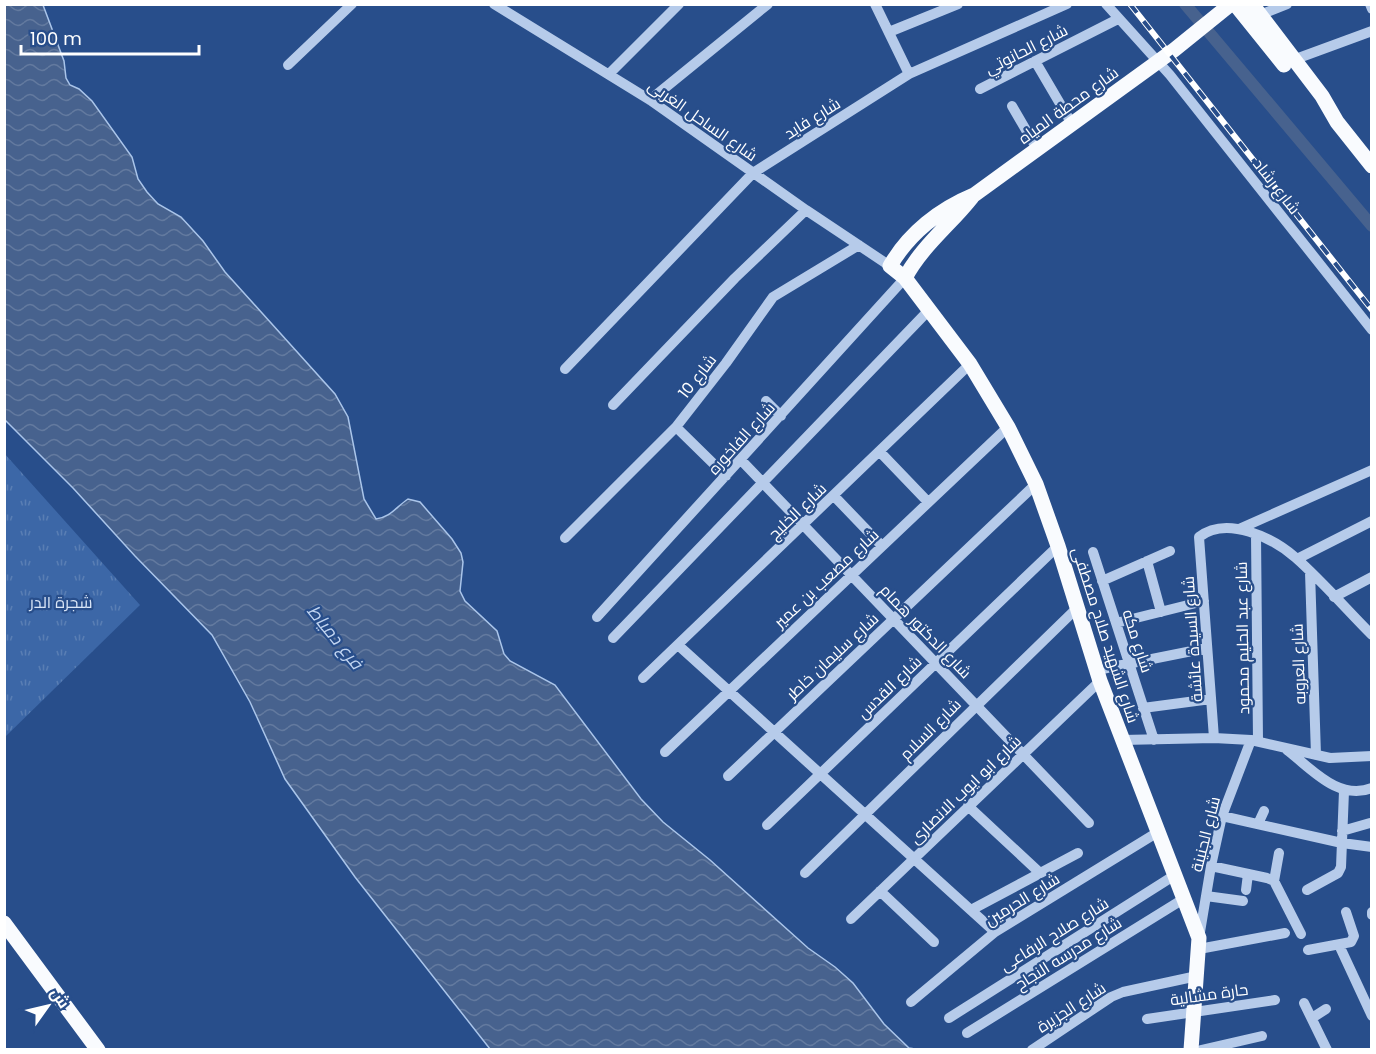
<svg xmlns="http://www.w3.org/2000/svg" width="1376" height="1054" font-family="Poppins,Cairo,sans-serif">
<defs>
<pattern id="grass-tufts" width="24" height="20" patternUnits="userSpaceOnUse" patternTransform="scale(1.5)"><rect width="24" height="20" fill="#3c67a7"/><path d="M3 7l-1-3M5 7V3M7 7l1-3M15 17l-1-3M17 17v-4M19 17l1-3" fill="none" stroke="#597eb4"/></pattern>
<pattern id="water-waves" width="16" height="10" patternUnits="userSpaceOnUse" patternTransform="scale(1.5)"><rect width="16" height="10" fill="#47628e"/><path d="M0 5q4-4 8 0t8 0" fill="none" stroke="#637a9f"/></pattern>
</defs>
<rect width="100%" height="100%" fill="#284e8b"/>
<path fill="url(#grass-tufts)" d="M 4,453 L 140,605 L 5,737 L 4,737 Z"/>
<path fill="url(#water-waves)" stroke="#aac5ea" stroke-width="1.5" d="M 4,5 L 43,5 L 64,61 L 66,78 L 70,85 L 79,89 L 92,101 L 132,157 L 138,179 L 147,192 L 158,204 L 181,217 L 203,241 L 225,272 L 335,394 L 348,417 L 364,499 L 376,519 C 391,517 396,507 408,499 L 420,502 L 452,539 L 461,553 L 463,562 L 460,591 L 465,601 L 497,631 L 504,654 L 510,661 L 555,685 L 641,799 L 663,822 L 710,860 L 808,948 L 835,967 L 853,983 L 884,1024 L 909,1048 L 915,1049 L 490,1049 L 355,877 L 285,779 L 250,702 L 212,635 L 135,556 L 73,488 L 5,420 Z"/>
<g fill="none" stroke-linecap="round" stroke-linejoin="round">
<path stroke="#47628e" stroke-width="12" d="M 1185,4 L 1372,226"/>
<path stroke="#b6cbea" stroke-width="10" d="M 494,4 L 650,100 L 806,210 L 890,266
M 875,4 L 909,74
M 1106,4 L 1170,75 L 1372,330
M 1370,4 L 1372,9
M 1260,15 L 1287,4
M 889,32 L 958,4
M 1293,60 L 1372,31
M 1035,61 L 1072,124
M 288,65 L 352,4
M 609,74 L 679,4
M 980,89 L 1118,19
M 650,100 L 768,4
M 1012,106 L 1037,149
M 565,369 L 753,173 L 909,74 L 1067,4
M 766,401 L 781,416
M 613,405 L 735,278 L 806,210
M 676,427 L 726,476
M 880,452 L 928,502
M 741,460 L 1089,823
M 834,496 L 882,546
M 1239,529 L 1372,470
M 1256,535 L 1258,741
M 565,538 L 676,427 L 726,363 L 773,297 L 859,245
M 1093,552 L 1154,740
M 1297,559 L 1372,521
M 1147,561 L 1161,612
M 1310,572 L 1316,755
M 1102,581 L 1170,551
M 1334,597 L 1372,577
M 597,617 L 905,278
M 1116,623 L 1204,601
M 613,638 L 929,310
M 678,645 L 995,932
M 1097,670 L 1207,648
M 643,678 L 970,364
M 1143,708 L 1211,699
M 1214,738 L 1199,537 C 1227,515 1273,538 1296,558 C 1323,582 1347,610 1372,635
M 1122,740 L 1214,738 L 1251,740 L 1330,758 L 1372,756
M 1287,750 C 1312,769 1338,801 1372,788
M 665,752 L 1008,427
M 728,776 L 1036,484
M 968,806 L 1040,873
M 1222,816 L 1342,843 L 1372,847
M 1258,824 L 1264,811
M 767,825 L 1058,546
M 1342,831 L 1370,823
M 1211,866 L 1267,878 L 1274,881 L 1301,934
M 805,873 L 1077,608
M 1274,881 L 1279,853
M 1246,890 L 1248,874
M 1307,890 L 1338,873 L 1341,867 L 1344,791
M 880,891 L 934,942
M 1206,896 L 1243,901
M 971,910 L 1078,853
M 1372,912 L 1372,915
M 851,919 L 1100,681
M 1199,938 L 1211,866 L 1222,816 L 1251,740
M 1339,945 L 1372,1016
M 1199,949 L 1285,933
M 1308,950 L 1351,942 L 1354,936 L 1346,912
M 911,1002 L 995,932 L 1158,832
M 1304,1003 L 1327,1050
M 949,1018 L 1175,875
M 1312,1018 L 1326,1009
M 1147,1019 L 1275,1000
M 967,1033 L 1185,898
M 1032,1050 L 1111,997 L 1123,992 L 1197,976
M 1201,1050 L 1262,1036"/>
<path stroke="#f9fbfe" stroke-width="15" d="M 1235,4 L 1284,65
M 1252,4 L 1322,96 L 1337,122 L 1372,166
M 905,278 C 922,246 950,225 972,197
M 4,923 L 98,1050
M 1191,1050 L 1199,938 L 1100,681 L 1058,546 L 1036,484 L 1008,427 L 970,364 L 905,278 L 890,266 C 909,233 940,209 974,195 L 1174,50 L 1231,4"/>
<defs>
<path id="rail" d="M 1130,4 L 1372,310"/>
</defs>
<use href="#rail" stroke="#fff" stroke-width="6"/>
<use href="#rail" stroke="#284e8b" stroke-width="4" stroke-dasharray="11" stroke-linecap="butt"/>
</g>
<g text-anchor="middle" stroke-width="4.5" stroke-linejoin="round" paint-order="stroke">
<g font-size="16" fill="#fff" stroke="#284e8b">
<text transform="translate(1026 49) rotate(-27)" y="6">شارع الحانوتي</text>
<text transform="translate(1068 105) rotate(-36)" y="6">شارع محطة المياه</text>
<text transform="translate(812 118) rotate(-32)" y="6">شارع فايد</text>
<text transform="translate(703 120) rotate(35)" y="6">شارع الساحل الغربى</text>
<text transform="translate(1277 186) rotate(52)" y="6">شارع رشاد</text>
<text transform="translate(697 376) rotate(-52)" y="6">شارع 10</text>
<text transform="translate(741 438) rotate(-48)" y="6">شارع الفاخوره</text>
<text transform="translate(797 511) rotate(-44)" y="6">شارع الخليج</text>
<text transform="translate(826 578) rotate(-43)" y="6">شارع مصعب بن عمير</text>
<text transform="translate(926 631) rotate(46)" y="6">شارع الدكتور همام</text>
<text transform="translate(1106 635) rotate(72)" y="6">شارع الشهيد صلاح مصطفى</text>
<text transform="translate(1242 638) rotate(-91)" y="6">شارع عبد الحليم محمود</text>
<text transform="translate(1192 639) rotate(-94)" y="6">شارع السيدة عائشة</text>
<text transform="translate(1138 641) rotate(72)" y="6">شارع مكه</text>
<text transform="translate(832 656) rotate(-43)" y="6">شارع سليمان خاطر</text>
<text transform="translate(1298 664) rotate(-92)" y="6">شارع العروبه</text>
<text transform="translate(889 687) rotate(-44)" y="6">شارع القدس</text>
<text transform="translate(930 729) rotate(-45)" y="6">شارع السلام</text>
<text transform="translate(965 789) rotate(-44)" y="6">شارع ابو ايوب الانصارى</text>
<text transform="translate(1205 834) rotate(-76)" y="6">شارع الجنينة</text>
<text transform="translate(1022 899) rotate(-32)" y="6">شارع الحرمين</text>
<text transform="translate(1054 934) rotate(-32)" y="6">شارع صلاح الرفاعى</text>
<text transform="translate(1068 953) rotate(-32)" y="6">شارع مدرسه النجاح</text>
<text transform="translate(1209 994) rotate(-8)" y="6">حارة مشالية</text>
<text transform="translate(1071 1007) rotate(-33)" y="6">شارع الجزيرة</text>
</g>
<g font-size="16" fill="#dae6f7" stroke="#284e8b">
<text x="61" y="608">شجرة الدر</text>
</g>
<g font-size="18" font-style="italic" fill="#c2d5f1" stroke="#284e8b">
<text transform="translate(335 637) rotate(51)" y="6">فرع دمياط</text>
</g>
</g>
<rect width="1376" height="1054" fill="none" stroke="#ffffff" stroke-width="12"/>
<g transform="translate(48 1006) rotate(56)" stroke="#284e8b" stroke-width="4.5" paint-order="stroke">
<path d="M0-4.5L10 22L0 15L-10 22Z" fill="#ffffff"/>
<text y="-9" font-size="16" font-weight="bold" text-anchor="middle" fill="#ffffff">ش</text>
</g>
<path d="M21 45v9h178v-9" fill="none" stroke="#ffffff" stroke-width="3"/>
<text x="30" y="45" font-size="18" fill="#ffffff" stroke="#284e8b" stroke-width="4.5" paint-order="stroke">100 m</text>
</svg>
